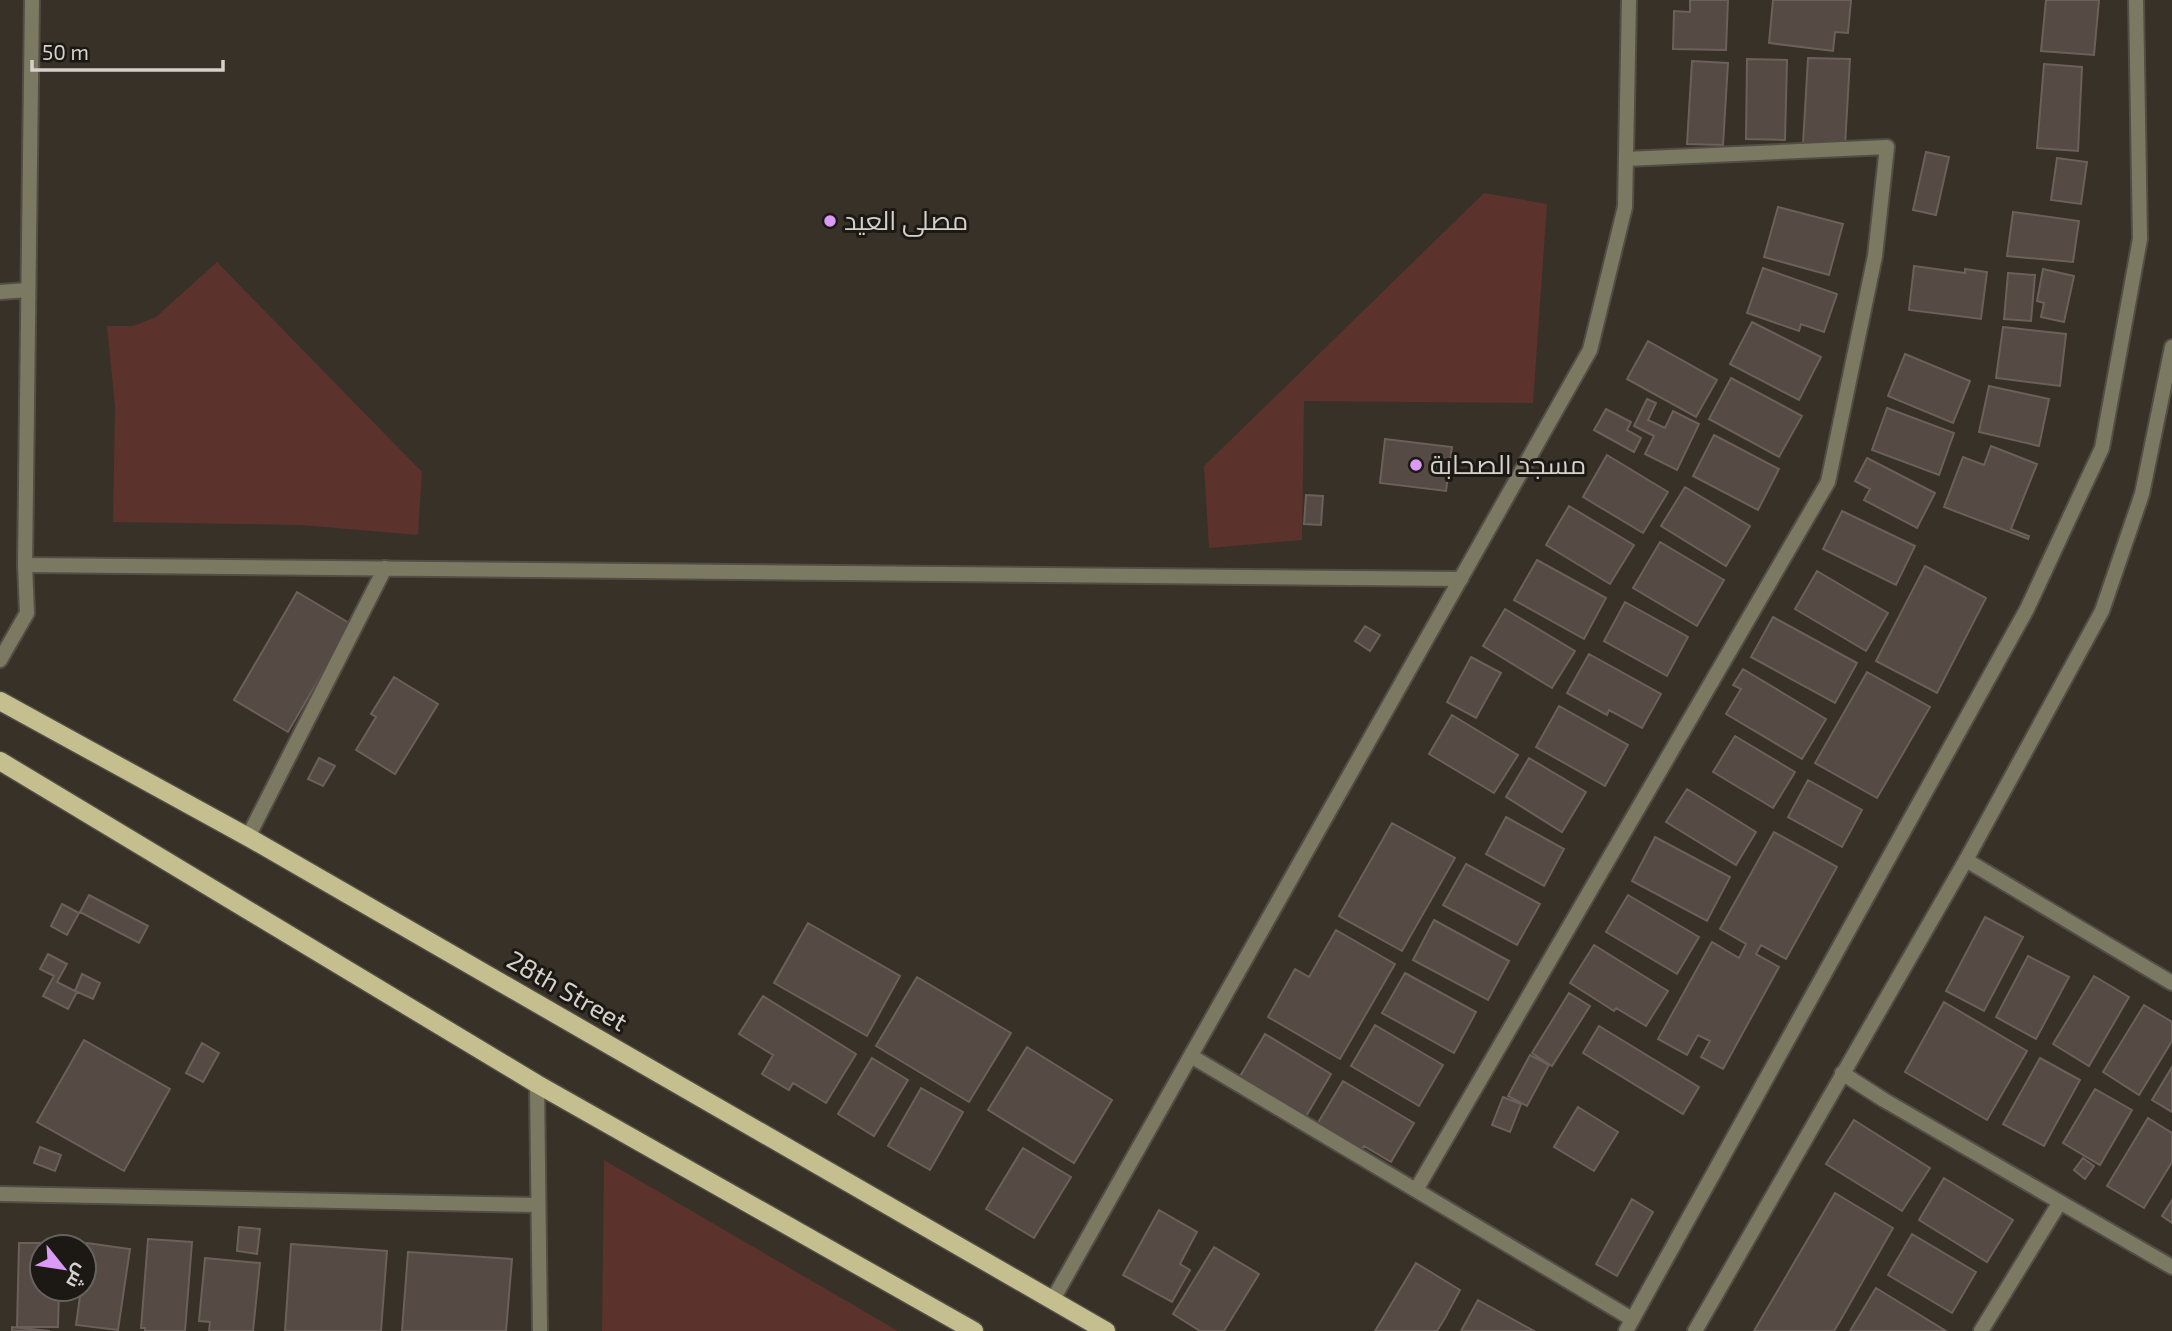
<svg xmlns="http://www.w3.org/2000/svg" width="2172" height="1331" font-family="'Exo 2',Cairo,sans-serif">
<rect width="100%" height="100%" fill="#373128"/>
<path fill="#5c322c" d="M 1484,193 L 1547,204 L 1533,403 L 1304,401 L 1302,540 L 1209,548 L 1204,466 Z
M 217,262 L 422,472 L 418,535 L 301,525 L 113,522 L 115,406 L 107,326 L 133,326 L 156,317 Z
M 604,1160 L 898,1331 L 602,1331 Z"/>
<path fill="#554a44" stroke="#6c605a" stroke-width="2" d="M 1690,0 L 1728,0 L 1726,50 L 1673,49 L 1674,11 L 1690,12 Z
M 1773,0 L 1851,0 L 1848,33 L 1835,32 L 1833,51 L 1769,43 Z
M 2046,0 L 2099,0 L 2094,55 L 2041,51 Z
M 1808,58 L 1850,59 L 1845,146 L 1803,144 Z
M 1747,59 L 1787,60 L 1785,140 L 1746,139 Z
M 1692,61 L 1728,63 L 1723,145 L 1687,144 Z
M 2044,64 L 2082,67 L 2078,151 L 2037,148 Z
M 1926,152 L 1949,157 L 1936,215 L 1913,210 Z
M 2057,158 L 2087,162 L 2081,204 L 2051,200 Z
M 1778,207 L 1843,224 L 1829,275 L 1764,257 Z
M 2013,212 L 2079,221 L 2073,262 L 2007,256 Z
M 1914,266 L 1965,273 L 1965,269 L 1987,272 L 1981,319 L 1909,310 Z
M 1763,268 L 1837,294 L 1824,332 L 1801,324 L 1799,331 L 1747,313 Z
M 2043,269 L 2074,276 L 2064,322 L 2041,317 L 2044,303 L 2037,301 Z
M 2008,273 L 2035,275 L 2031,321 L 2004,319 Z
M 1752,322 L 1821,357 L 1799,400 L 1730,364 Z
M 2003,327 L 2066,334 L 2060,386 L 1996,378 Z
M 1648,341 L 1717,380 L 1696,417 L 1627,379 Z
M 1905,354 L 1970,381 L 1953,423 L 1888,396 Z
M 1731,378 L 1802,416 L 1779,457 L 1709,419 Z
M 1989,386 L 2049,399 L 2039,446 L 1979,432 Z
M 1647,399 L 1656,403 L 1648,420 L 1665,428 L 1673,411 L 1699,424 L 1677,470 L 1645,454 L 1654,436 L 1634,426 Z
M 1887,408 L 1954,433 L 1939,475 L 1872,450 Z
M 1606,409 L 1631,422 L 1627,430 L 1641,438 L 1634,452 L 1594,430 Z
M 1714,435 L 1779,469 L 1758,510 L 1693,476 Z
M 1385,439 L 1452,447 L 1446,491 L 1380,483 Z
M 1991,446 L 2037,464 L 2011,529 L 2029,536 L 2028,539 L 1944,507 L 1963,457 L 1984,465 Z
M 1607,455 L 1668,492 L 1643,533 L 1583,497 Z
M 1867,458 L 1935,493 L 1917,528 L 1864,500 L 1870,489 L 1855,481 Z
M 1685,487 L 1750,526 L 1726,566 L 1661,526 Z
M 1306,495 L 1323,496 L 1321,525 L 1304,524 Z
M 1569,506 L 1634,545 L 1610,584 L 1546,545 Z
M 1842,511 L 1915,546 L 1896,585 L 1823,549 Z
M 1660,542 L 1724,580 L 1697,626 L 1633,588 Z
M 1537,560 L 1606,598 L 1584,639 L 1514,600 Z
M 1925,566 L 1986,598 L 1937,693 L 1876,661 Z
M 1817,571 L 1888,613 L 1866,651 L 1795,609 Z
M 297,592 L 351,624 L 288,732 L 234,700 Z
M 1625,602 L 1688,637 L 1667,676 L 1604,641 Z
M 1505,609 L 1575,651 L 1552,688 L 1483,646 Z
M 1773,617 L 1857,663 L 1835,703 L 1751,657 Z
M 1365,626 L 1380,635 L 1370,651 L 1355,641 Z
M 1589,654 L 1661,694 L 1642,728 L 1609,710 L 1607,715 L 1567,693 Z
M 1471,657 L 1501,673 L 1476,718 L 1447,702 Z
M 1743,669 L 1826,719 L 1802,759 L 1726,714 L 1741,689 L 1733,685 Z
M 1867,672 L 1930,707 L 1877,798 L 1815,763 Z
M 394,677 L 438,704 L 395,774 L 356,750 L 376,717 L 371,714 Z
M 1559,706 L 1628,745 L 1605,786 L 1536,747 Z
M 1452,715 L 1518,755 L 1494,793 L 1429,754 Z
M 1735,736 L 1795,772 L 1773,808 L 1713,772 Z
M 319,758 L 335,766 L 323,786 L 308,779 Z
M 1529,758 L 1586,792 L 1562,832 L 1506,797 Z
M 1808,780 L 1862,810 L 1842,847 L 1788,817 Z
M 1687,789 L 1756,832 L 1736,865 L 1666,822 Z
M 1506,817 L 1564,849 L 1544,886 L 1486,854 Z
M 1392,823 L 1455,858 L 1402,951 L 1339,916 Z
M 1774,832 L 1837,867 L 1786,959 L 1761,945 L 1756,954 L 1779,967 L 1723,1069 L 1701,1057 L 1710,1041 L 1698,1035 L 1687,1055 L 1658,1039 L 1712,942 L 1739,958 L 1746,944 L 1720,929 Z
M 1655,837 L 1730,877 L 1707,921 L 1632,881 Z
M 1466,864 L 1540,904 L 1517,945 L 1443,905 Z
M 89,895 L 148,926 L 139,943 L 80,912 Z
M 1628,895 L 1699,937 L 1677,974 L 1606,932 Z
M 62,904 L 79,913 L 67,935 L 51,926 Z
M 1985,917 L 2023,937 L 1984,1011 L 1946,991 Z
M 1434,920 L 1509,961 L 1488,1000 L 1413,960 Z
M 808,923 L 900,976 L 867,1036 L 774,983 Z
M 1336,930 L 1395,964 L 1340,1059 L 1268,1017 L 1295,969 L 1309,977 Z
M 1594,945 L 1668,991 L 1646,1026 L 1616,1008 L 1614,1011 L 1570,983 Z
M 48,954 L 67,964 L 57,982 L 77,992 L 68,1009 L 43,996 L 54,976 L 40,969 Z
M 2028,956 L 2069,977 L 2036,1039 L 1996,1017 Z
M 1405,973 L 1476,1012 L 1454,1053 L 1382,1013 Z
M 82,974 L 100,983 L 93,999 L 75,991 Z
M 2094,976 L 2129,997 L 2089,1066 L 2053,1044 Z
M 917,977 L 1011,1033 L 969,1102 L 876,1046 Z
M 1569,993 L 1590,1006 L 1552,1066 L 1532,1053 Z
M 763,996 L 856,1054 L 826,1103 L 793,1083 L 789,1090 L 762,1074 L 773,1055 L 739,1034 Z
M 1944,1002 L 2027,1051 L 1987,1120 L 1905,1072 Z
M 2144,1005 L 2172,1022 L 2172,1041 L 2139,1095 L 2103,1072 Z
M 1375,1025 L 1443,1065 L 1419,1106 L 1351,1066 Z
M 1599,1026 L 1699,1087 L 1683,1114 L 1583,1053 Z
M 1265,1034 L 1331,1074 L 1305,1118 L 1239,1078 Z
M 84,1040 L 170,1089 L 124,1171 L 37,1122 Z
M 202,1043 L 219,1053 L 203,1082 L 186,1073 Z
M 1027,1047 L 1112,1100 L 1074,1163 L 988,1110 Z
M 1530,1055 L 1549,1065 L 1527,1106 L 1508,1096 Z
M 872,1058 L 908,1080 L 874,1136 L 838,1114 Z
M 2040,1058 L 2080,1080 L 2044,1146 L 2003,1124 Z
M 2172,1067 L 2172,1112 L 2152,1100 Z
M 1343,1081 L 1414,1123 L 1391,1162 L 1364,1146 L 1360,1152 L 1316,1126 Z
M 921,1088 L 963,1112 L 930,1170 L 888,1146 Z
M 2095,1089 L 2132,1110 L 2100,1165 L 2063,1143 Z
M 1503,1097 L 1521,1104 L 1510,1132 L 1492,1125 Z
M 1578,1107 L 1618,1132 L 1594,1171 L 1554,1147 Z
M 2148,1118 L 2172,1133 L 2172,1162 L 2144,1208 L 2107,1186 Z
M 1854,1120 L 1930,1168 L 1902,1211 L 1826,1164 Z
M 40,1147 L 61,1155 L 55,1171 L 34,1163 Z
M 1023,1148 L 1071,1177 L 1034,1238 L 986,1209 Z
M 2083,1158 L 2094,1166 L 2085,1179 L 2074,1170 Z
M 1944,1178 L 2013,1220 L 1987,1262 L 1919,1220 Z
M 1835,1193 L 1893,1228 L 1840,1321 L 1834,1331 L 1754,1331 Z
M 1632,1199 L 1653,1212 L 1617,1276 L 1596,1264 Z
M 2172,1200 L 2172,1223 L 2162,1216 Z
M 1159,1210 L 1197,1232 L 1180,1264 L 1190,1270 L 1172,1302 L 1123,1275 Z
M 239,1227 L 260,1229 L 257,1254 L 237,1251 Z
M 1912,1234 L 1976,1272 L 1952,1313 L 1888,1275 Z
M 148,1239 L 192,1242 L 185,1331 L 145,1331 L 145,1328 L 141,1328 Z
M 19,1243 L 60,1243 L 60,1247 L 42,1247 L 42,1289 L 59,1289 L 58,1327 L 17,1327 Z
M 87,1243 L 130,1249 L 118,1330 L 76,1325 L 81,1289 L 84,1289 Z
M 291,1244 L 387,1251 L 381,1331 L 285,1331 Z
M 1214,1247 L 1259,1274 L 1224,1331 L 1200,1331 L 1173,1314 Z
M 408,1252 L 512,1259 L 506,1331 L 402,1331 Z
M 205,1258 L 260,1263 L 253,1331 L 209,1331 L 210,1322 L 199,1321 Z
M 1416,1263 L 1460,1290 L 1445,1318 L 1437,1331 L 1375,1331 Z
M 1876,1288 L 1946,1331 L 1850,1331 Z
M 1478,1300 L 1534,1331 L 1461,1331 Z
M 12,1327 L 50,1331 L 12,1331 Z"/>
<g fill="none" stroke-linecap="round" stroke-linejoin="round">
<defs>
<path id="minor" d="M 0,292 L 28,290
M 25,565 L 1461,579
M 248,837 L 385,568
M 1966,860 L 2172,983
M 1191,1056 L 1632,1319
M 1842,1073 L 1884,1100 L 2172,1267
M 537,1084 L 540,1331
M 1416,1190 L 1828,482 L 1875,256 L 1887,147 L 1626,159
M 0,1194 L 537,1205
M 1981,1331 L 2060,1202"/>
<path id="tertiary" d="M 0,660 L 27,613 L 25,565 L 32,0
M 1052,1301 L 1590,350 L 1625,207 L 1629,0
M 1626,1331 L 2027,609 L 2102,448 L 2140,239 L 2136,0
M 1695,1331 L 1966,860 L 2102,611 L 2142,494 L 2172,347"/>
<path id="primary" d="M 0,701 L 248,837 L 1106,1331
M 0,761 L 537,1084 L 974,1331"/>
</defs>
<use href="#minor" stroke="#534e45" stroke-width="18"/>
<use href="#tertiary" stroke="#534e45" stroke-width="18"/>
<use href="#primary" stroke="#534e45" stroke-width="21"/>
<use href="#minor" stroke="#7c7962" stroke-width="14"/>
<use href="#tertiary" stroke="#7c7962" stroke-width="14"/>
<use href="#primary" stroke="#c5bf90" stroke-width="18"/>
</g>
<g fill="#da9af6" stroke="#1c1915" stroke-width="2.5">
<circle cx="830" cy="221" r="7"/>
<circle cx="1416" cy="465" r="7"/>
</g>
<g text-anchor="middle" stroke-width="6" stroke-linejoin="round" paint-order="stroke">
<g font-size="26" fill="#d5d1cb" stroke="#1c1915" text-anchor="start">
<text x="844" y="230">مصلى العيد</text>
<text x="1430" y="474">مسجد الصحابة</text>
</g>
<g font-size="26" fill="#d5d1cb" stroke="#1c1915">
<text transform="translate(567 991) rotate(30)" y="9">28th Street</text>
</g>
</g>
<g transform="translate(63 1268) rotate(120)"><circle r="33" fill="#1c1915" stroke="#66635e" stroke-width="2"/>
<path d="M0-5L12 26L0 18L-12 26Z" fill="#da9af6"/>
<text y="-10" font-size="19" font-weight="bold" text-anchor="middle" fill="#d5d1cb">ش</text>
</g>
<path d="M32 60v10h191v-10" fill="none" stroke="#d5d1cb" stroke-width="3.5"/>
<text x="42" y="60" font-size="21" fill="#d5d1cb" stroke="#1c1915" stroke-width="5" paint-order="stroke">50 m</text>
</svg>
